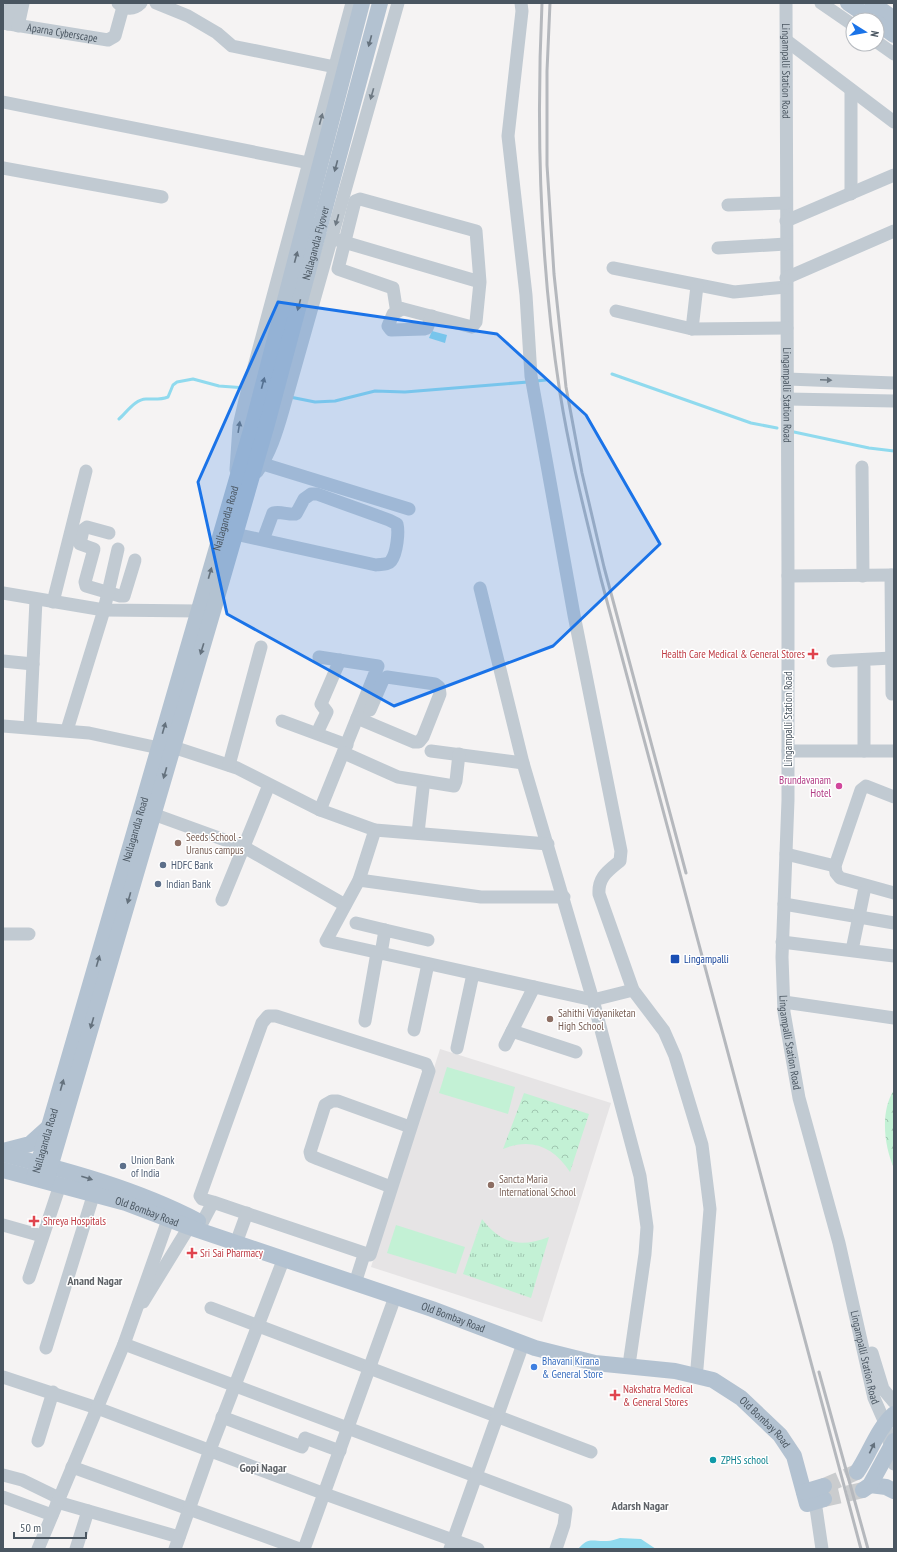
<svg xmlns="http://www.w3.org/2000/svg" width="897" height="1552" font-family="'PT Sans Narrow',sans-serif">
<defs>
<pattern id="grass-tufts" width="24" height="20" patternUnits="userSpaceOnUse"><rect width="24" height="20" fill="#c3f1d5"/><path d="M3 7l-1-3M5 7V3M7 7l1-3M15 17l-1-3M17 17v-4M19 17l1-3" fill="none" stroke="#a0c6b0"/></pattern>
<pattern id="park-crowns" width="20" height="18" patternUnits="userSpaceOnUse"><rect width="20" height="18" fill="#c3f1d5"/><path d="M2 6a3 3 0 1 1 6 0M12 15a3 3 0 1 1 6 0" fill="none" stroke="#a0c6b0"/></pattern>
</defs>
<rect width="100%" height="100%" fill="#f5f3f3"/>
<path fill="#e6e4e5" d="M 440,1049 L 611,1103 L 542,1322 L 371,1267 Z"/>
<path fill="url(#grass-tufts)" d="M 482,1219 C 501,1244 520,1248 549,1237 L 531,1298 L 463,1274 Z"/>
<path fill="url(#park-crowns)" d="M 894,1090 L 894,1168 C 884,1146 880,1111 894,1090 Z
M 524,1093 L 589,1114 L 570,1172 C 554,1147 531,1137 503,1149 Z"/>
<path fill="#c3f1d5" d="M 447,1067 L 515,1087 L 508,1114 L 439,1093 Z
M 396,1225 L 465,1247 L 456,1274 L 387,1253 Z"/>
<path fill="#90daee" d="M 432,331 L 447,335 L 445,343 L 429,338 Z
M 620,1538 L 641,1539 L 656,1549 L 578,1549 C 589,1536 593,1542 607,1541 C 611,1541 616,1539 620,1538 Z"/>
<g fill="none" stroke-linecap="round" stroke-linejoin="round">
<path stroke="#90daee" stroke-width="3" d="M 612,374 L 751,423 L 777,428
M 536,381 L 546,380
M 290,397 L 315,402 L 335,401 L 375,391 L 405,392 L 528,382
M 119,419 C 126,413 136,398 147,399 C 155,399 160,400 168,397 L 173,385 L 177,382 L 193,379 L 219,386 L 246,388
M 794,432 L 869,448 L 894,451"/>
<path stroke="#caccce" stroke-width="16" stroke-dasharray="16 8" stroke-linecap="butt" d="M 824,1486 L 857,1472
M 824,1499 L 863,1490"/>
<g stroke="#c1cad2" stroke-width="13">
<path d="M 118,3 C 126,10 134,10 141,3"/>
<path d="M 156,3 L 188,16 L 217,33 L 232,46 L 335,67"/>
<path d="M 521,3 L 522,11 L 508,136 L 526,295 L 531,376 L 574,615 L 621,851 L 620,861 C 608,871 598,877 599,894 L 633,990 L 664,1031 L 675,1056 L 702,1145 L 710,1209 L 697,1368"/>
<path id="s1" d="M 786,3 L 788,576 L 788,800 L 782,957 L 784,1012 L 799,1098 L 839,1243 L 874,1398 L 885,1423 L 894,1464"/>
<path d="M 821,3 L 853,25"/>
<path id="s2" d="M 3,23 L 108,40 L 115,36 L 123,7"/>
<path d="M 8,24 L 11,3"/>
<path d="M 18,26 L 23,3"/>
<path d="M 787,41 L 894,122"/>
<path d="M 877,42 L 894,54"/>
<path d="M 3,102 L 309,163"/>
<path d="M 3,168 L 162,197"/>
<path d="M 851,194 L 851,90"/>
<path d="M 728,205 L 786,203"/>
<path d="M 786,221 L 894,175"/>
<path d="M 331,238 L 344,242 L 480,282 L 476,231 L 360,199 L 355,201 L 338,269 L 393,288 L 396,307 L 472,327 L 476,322 L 480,282"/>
<path d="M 718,248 L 786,244"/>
<path d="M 613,268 L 734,292 L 786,287"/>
<path d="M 786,278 L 894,231"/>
<path d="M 402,309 L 393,314 L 388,326 L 391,330 L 424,329 L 427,328 L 432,316"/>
<path d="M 616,311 L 692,329 L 787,328"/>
<path d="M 692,329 L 697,286"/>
<path d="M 787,379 L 894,383"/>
<path d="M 787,399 L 894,401"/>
<path d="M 263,464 L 409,509"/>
<path d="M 862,467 L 863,576"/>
<path d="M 236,470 L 239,426 L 245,400 L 352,3"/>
<path d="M 257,472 C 270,454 277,431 283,410 L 398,3"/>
<path d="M 109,533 L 87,527 L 83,530 L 80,544 L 94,549 L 85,582 L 86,586 L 120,596 L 124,596 L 135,560"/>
<path d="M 235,534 L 376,565 C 381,564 388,565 391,561 C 397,553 399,532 397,524 L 389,520 L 317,494 L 311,494 L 304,499 L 296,514 C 288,515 281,511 273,513 L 263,540"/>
<path d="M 891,575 L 892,694"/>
<path d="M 788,576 L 894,575"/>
<path d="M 480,588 L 523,763 L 593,1000 L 640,1176 L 647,1227 L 645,1254 L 630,1358"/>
<path d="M 3,593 L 104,610 L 199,611"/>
<path d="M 53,602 L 86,471"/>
<path d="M 319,657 L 378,666 L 320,810"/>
<path d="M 3,661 L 33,664"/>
<path d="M 833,661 L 892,658"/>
<path d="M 357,718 L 414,742 L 419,742 L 423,737 L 440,694 L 439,687 L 435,684 L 387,677 L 383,680 L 370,710"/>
<path d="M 282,721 L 347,745"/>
<path d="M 3,726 L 89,733 L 159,748"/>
<path d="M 30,727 L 36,600"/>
<path d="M 67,730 L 104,610 L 118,549"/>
<path d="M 317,733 L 327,712 L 321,704 L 340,660"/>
<path d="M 173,747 L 237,768 L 320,810 L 375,830 L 548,844"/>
<path d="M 431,751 L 523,763"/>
<path d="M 788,751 L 894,751"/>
<path d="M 864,751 L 864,667"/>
<path d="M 344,753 L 398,777 L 454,786 L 456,781 L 459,754"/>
<path d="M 229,765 L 261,647"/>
<path d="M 894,797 L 866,786 L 861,790 L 835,866 L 836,873 L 840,878 L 894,893"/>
<path d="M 153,814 L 244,847 L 345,905"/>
<path d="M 418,833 L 423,788"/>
<path d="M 786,854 L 835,866"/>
<path d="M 359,880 L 375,830"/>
<path d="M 564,897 L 481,897 L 359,880 L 326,941 L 593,1000 L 633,990"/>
<path d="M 222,900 L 269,785"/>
<path d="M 784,904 L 894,923"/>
<path d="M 356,923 L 385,930"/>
<path d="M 3,934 L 29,934"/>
<path d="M 782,942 L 894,956"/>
<path d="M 852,950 L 864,892"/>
<path d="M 381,954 L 385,930 L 428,940"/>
<path d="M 784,1002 L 894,1018"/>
<path d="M 365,1021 L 377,953"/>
<path d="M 414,1030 L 428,964"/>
<path d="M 512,1031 L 576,1052"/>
<path d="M 505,1045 L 534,987"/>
<path d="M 457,1048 L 473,974"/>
<path d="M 391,1187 L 318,1159 L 311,1156 L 310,1152 L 325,1105 L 332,1101 L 338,1101 L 410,1127"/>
<path d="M 202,1223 L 213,1202 L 370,1255 L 429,1071 L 426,1064 L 276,1016 L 268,1016 L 262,1023 L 200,1196 L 202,1199 L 213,1202"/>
<path d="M 3,1225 L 42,1236"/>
<path d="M 239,1235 L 247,1213"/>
<path d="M 357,1277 L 364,1255"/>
<path d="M 29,1278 L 60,1185"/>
<path d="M 143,1302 L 189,1227"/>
<path d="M 211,1308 L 591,1452"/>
<path d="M 124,1344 L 566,1510 L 564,1525 L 556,1549"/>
<path d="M 46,1348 L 94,1193"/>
<path d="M 872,1353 L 883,1389 L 894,1402"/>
<path d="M 3,1377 L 97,1408 L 325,1494 L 478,1549"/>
<path d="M 222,1417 L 302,1447 L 305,1438 L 340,1451"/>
<path d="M 38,1441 L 53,1392"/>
<path d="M 72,1467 L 300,1549"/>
<path d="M 3,1475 L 22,1480 L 59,1498"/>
<path d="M 3,1497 L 52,1515"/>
<path d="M 815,1501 L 822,1549"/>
<path d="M 57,1502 L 179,1537"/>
<path d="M 38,1549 L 124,1344 L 168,1220"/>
<path d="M 76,1549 L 88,1511"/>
<path d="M 175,1549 L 210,1450 L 284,1258"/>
<path d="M 304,1549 L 395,1297"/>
<path d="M 450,1549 L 523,1344"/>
</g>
<g stroke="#b3c2d1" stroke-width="16">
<path d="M 848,3 L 873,20"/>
<path d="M 872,3 L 894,19"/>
<path d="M 3,1151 L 30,1144 L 50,1126"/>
<path d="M 3,1154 C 69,1171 137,1189 198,1221"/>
<path id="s3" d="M 3,1170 L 126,1203 L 189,1227 L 432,1309 L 535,1348 L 595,1363 L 675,1371 L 713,1380 L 741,1398 L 780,1435 L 794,1456 L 807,1504 L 824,1499"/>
<path id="s4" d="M 34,1178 L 254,420 L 362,3"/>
<path id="s5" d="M 46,1181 L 213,611 L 267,424 L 380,3"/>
<path d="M 857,1472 C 870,1453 877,1429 894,1414"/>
<path d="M 870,1485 L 886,1487 L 894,1491"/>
<path d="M 863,1490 L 870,1485 L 894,1441"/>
<path d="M 804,1492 L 824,1486"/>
</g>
<path stroke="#b5b8bd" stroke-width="3" d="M 542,3 C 536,133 540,264 560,393 C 570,456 586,517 601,579 L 861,1549
M 550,3 L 547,71 L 547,165 L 554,274 L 566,387 L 582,473 L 604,567 L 686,873
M 819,1372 L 868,1549"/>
<path stroke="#b3c2d1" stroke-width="16" d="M 877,23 L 894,35"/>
</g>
<defs><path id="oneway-solid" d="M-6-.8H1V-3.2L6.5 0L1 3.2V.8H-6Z"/></defs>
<g fill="#64717d">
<use href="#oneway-solid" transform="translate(370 41) rotate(105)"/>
<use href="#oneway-solid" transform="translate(336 166) rotate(105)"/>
<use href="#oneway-solid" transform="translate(296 257) rotate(-75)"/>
<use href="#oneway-solid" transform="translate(299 305) rotate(105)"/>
<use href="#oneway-solid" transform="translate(263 383) rotate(-75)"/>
<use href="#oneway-solid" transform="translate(210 573) rotate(-74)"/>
<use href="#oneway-solid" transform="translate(202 649) rotate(107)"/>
<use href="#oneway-solid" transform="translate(164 728) rotate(-74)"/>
<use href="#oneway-solid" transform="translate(165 773) rotate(106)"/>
<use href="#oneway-solid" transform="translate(129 898) rotate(106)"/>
<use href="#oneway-solid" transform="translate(98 961) rotate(-74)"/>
<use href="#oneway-solid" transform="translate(92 1023) rotate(106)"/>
<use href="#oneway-solid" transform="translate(62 1085) rotate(-74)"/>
<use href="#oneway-solid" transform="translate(87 1178) rotate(18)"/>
<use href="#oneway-solid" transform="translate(872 1448) rotate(-64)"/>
</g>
<g fill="#6e7983">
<use href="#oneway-solid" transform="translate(372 94) rotate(106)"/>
<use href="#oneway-solid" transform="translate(321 119) rotate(-75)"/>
<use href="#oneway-solid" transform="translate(337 220) rotate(106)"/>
<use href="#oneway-solid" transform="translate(826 380) rotate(2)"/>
<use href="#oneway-solid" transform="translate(239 427) rotate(-81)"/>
</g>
<path fill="#1a73e8" fill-opacity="0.2" stroke="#1a73e8" stroke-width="3" stroke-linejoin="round" d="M 278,302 L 497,334 L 586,415 L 660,544 L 553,646 L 394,706 L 227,614 L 198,482 Z"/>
<g fill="#e0444e" stroke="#fff" stroke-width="1.5">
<path d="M811 648h4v4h4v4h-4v4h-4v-4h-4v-4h4z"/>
<path d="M32 1215h4v4h4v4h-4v4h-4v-4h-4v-4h4z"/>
<path d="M190 1247h4v4h4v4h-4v4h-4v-4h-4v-4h4z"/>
<path d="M613 1389h4v4h4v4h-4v4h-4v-4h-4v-4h4z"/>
</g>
<circle fill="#d1479c" stroke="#fff" stroke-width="1.5" cx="839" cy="786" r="4"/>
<g fill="#8d6e63" stroke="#fff" stroke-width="1.5">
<circle cx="178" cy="843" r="4"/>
<circle cx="550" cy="1019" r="4"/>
<circle cx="491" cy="1185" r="4"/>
</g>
<g fill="#5c6f8a" stroke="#fff" stroke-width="1.5">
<circle cx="163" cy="865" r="4"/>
<circle cx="158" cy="884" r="4"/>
<circle cx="123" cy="1166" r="4"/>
</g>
<rect fill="#1a4fb4" stroke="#fff" stroke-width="1.5" x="670" y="954" width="10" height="10" rx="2"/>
<circle fill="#3f7fe0" stroke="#fff" stroke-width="1.5" cx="534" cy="1367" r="4"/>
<circle fill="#0f9aa8" stroke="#fff" stroke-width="1.5" cx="713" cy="1460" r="4"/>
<g text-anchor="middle" stroke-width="3" stroke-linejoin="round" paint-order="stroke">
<g font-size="11" fill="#4a5661" stroke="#fff">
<text dy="4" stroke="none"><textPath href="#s2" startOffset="60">Aparna Cyberscape</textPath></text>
<text dy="4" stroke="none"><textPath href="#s1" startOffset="68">Lingampalli Station Road</textPath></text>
<text dy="4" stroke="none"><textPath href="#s5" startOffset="976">Nallagandla Flyover</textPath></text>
<text dy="4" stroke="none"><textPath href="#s1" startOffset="392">Lingampalli Station Road</textPath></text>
<text dy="4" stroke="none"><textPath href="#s4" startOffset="687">Nallagandla Road</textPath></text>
<text transform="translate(788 719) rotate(-90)" y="4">Lingampalli Station Road</text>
<text dy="4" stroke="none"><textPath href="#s4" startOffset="363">Nallagandla Road</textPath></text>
<text dy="4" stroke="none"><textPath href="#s1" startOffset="1040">Lingampalli Station Road</textPath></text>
<text dy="4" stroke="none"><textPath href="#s4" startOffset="39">Nallagandla Road</textPath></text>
<text dy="4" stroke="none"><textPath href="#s3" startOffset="150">Old Bombay Road</textPath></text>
<text dy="4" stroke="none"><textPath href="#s3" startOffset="474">Old Bombay Road</textPath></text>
<text dy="4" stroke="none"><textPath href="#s1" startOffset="1364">Lingampalli Station Road</textPath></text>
<text dy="4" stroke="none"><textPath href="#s3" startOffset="810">Old Bombay Road</textPath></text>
</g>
<g font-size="11" fill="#be3a42" stroke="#fff" text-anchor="start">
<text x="805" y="658" text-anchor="end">Health Care Medical &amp; General Stores</text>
<text x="43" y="1225">Shreya Hospitals</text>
<text x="200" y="1257">Sri Sai Pharmacy</text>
<text x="623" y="1393">Nakshatra Medical<tspan x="623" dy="13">&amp; General Stores</tspan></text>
</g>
<g font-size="11" fill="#b23c85" stroke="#fff" text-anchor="end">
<text x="831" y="784">Brundavanam<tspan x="831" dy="13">Hotel</tspan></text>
</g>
<g font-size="11" fill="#785e54" stroke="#fff" text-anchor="start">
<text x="186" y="841">Seeds School -<tspan x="186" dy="13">Uranus campus</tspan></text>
<text x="558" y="1017">Sahithi Vidyaniketan<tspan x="558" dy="13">High School</tspan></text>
<text x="499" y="1183">Sancta Maria<tspan x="499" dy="13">International School</tspan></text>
</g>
<g font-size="11" fill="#4e5e75" stroke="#fff" text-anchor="start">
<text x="171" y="869">HDFC Bank</text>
<text x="166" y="888">Indian Bank</text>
<text x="131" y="1164">Union Bank<tspan x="131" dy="13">of India</tspan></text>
</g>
<g font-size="11" fill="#164399" stroke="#fff" text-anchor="start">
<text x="684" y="963">Lingampalli</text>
</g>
<g font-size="11" fill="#366cbe" stroke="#fff" text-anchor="start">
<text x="542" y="1365">Bhavani Kirana<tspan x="542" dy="13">&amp; General Store</tspan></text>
</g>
<g font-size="11" fill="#0d838f" stroke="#fff" text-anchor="start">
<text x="721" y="1464">ZPHS school</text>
</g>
<g font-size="12" font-weight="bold" fill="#5f6368" stroke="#fff">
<text x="95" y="1285">Anand Nagar</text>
<text x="263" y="1472">Gopi Nagar</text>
<text x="640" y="1510">Adarsh Nagar</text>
</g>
</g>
<rect width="897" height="1552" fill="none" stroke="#4a5661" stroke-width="8"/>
<g transform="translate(865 32) rotate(101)"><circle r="19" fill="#ffffff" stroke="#b7bbc0"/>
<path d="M0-3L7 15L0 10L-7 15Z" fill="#1a73e8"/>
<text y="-6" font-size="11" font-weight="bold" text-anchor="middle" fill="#4a5661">N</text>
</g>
<path d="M14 1532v6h72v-6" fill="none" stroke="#4a5661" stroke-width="2"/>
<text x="20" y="1532" font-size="12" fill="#4a5661" stroke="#ffffff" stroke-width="3" paint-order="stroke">50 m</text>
</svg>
